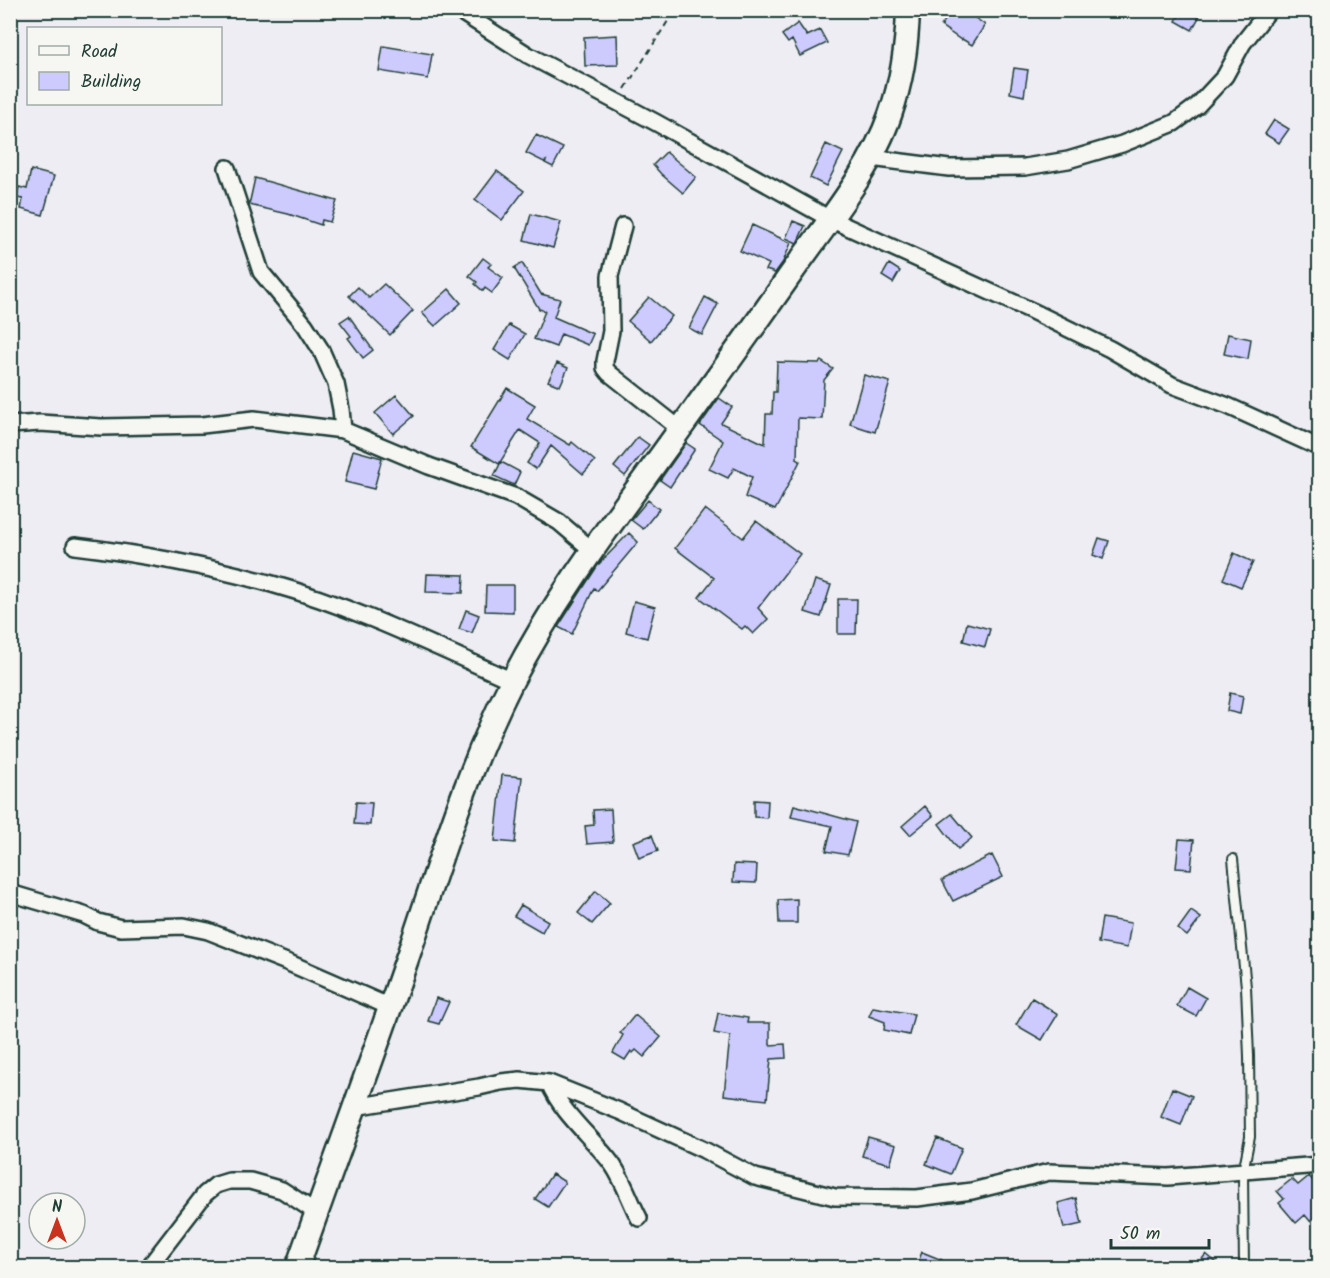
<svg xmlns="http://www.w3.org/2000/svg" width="1330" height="1278" font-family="Kalam,sans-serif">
<rect width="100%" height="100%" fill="#eeedf4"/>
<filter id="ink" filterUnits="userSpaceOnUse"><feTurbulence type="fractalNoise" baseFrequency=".0167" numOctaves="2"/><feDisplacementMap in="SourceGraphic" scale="12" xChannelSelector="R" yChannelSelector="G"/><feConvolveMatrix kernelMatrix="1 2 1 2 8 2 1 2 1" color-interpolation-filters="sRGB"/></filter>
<g filter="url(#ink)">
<path fill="#cdcafd" stroke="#1f3d34" stroke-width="1.5" d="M 952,10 L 964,10 L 985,25 L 972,45 L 962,39 L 961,40 L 941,26 Z
M 1182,10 L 1203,10 L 1192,30 L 1176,21 Z
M 798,23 L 807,36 L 820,30 L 827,43 L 800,56 L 792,40 L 788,43 L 782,35 Z
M 617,35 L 618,65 L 585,66 L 584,37 Z
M 383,46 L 432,54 L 428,79 L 379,71 Z
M 1014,68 L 1028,70 L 1024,96 L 1010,93 Z
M 1274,120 L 1289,129 L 1279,143 L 1265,134 Z
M 536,135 L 563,148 L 553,167 L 545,163 L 546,161 L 544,162 L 526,153 Z
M 826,144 L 843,152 L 826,186 L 810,178 Z
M 666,152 L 696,177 L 683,193 L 661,174 L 653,165 Z
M 31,170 L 54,176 L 43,215 L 21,209 L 23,199 L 16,198 L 19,187 L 27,189 Z
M 497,171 L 524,191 L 502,220 L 475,200 Z
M 255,178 L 337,201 L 330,222 L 322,220 L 321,225 L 288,214 L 249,205 Z
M 531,214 L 561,222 L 553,248 L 524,240 Z
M 793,221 L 805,226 L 797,243 L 786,238 Z
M 752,225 L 791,243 L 783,262 L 775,273 L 766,270 L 769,264 L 740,251 Z
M 483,258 L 491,264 L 488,267 L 503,278 L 492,293 L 485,288 L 483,291 L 475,284 L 477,282 L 469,276 Z
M 522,263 L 541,294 L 560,299 L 554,317 L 593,334 L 588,345 L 561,334 L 556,347 L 534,339 L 545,311 L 539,309 L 514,268 Z
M 889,264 L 900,271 L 893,283 L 882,276 Z
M 384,284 L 413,311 L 390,335 L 349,296 L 358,287 L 369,298 Z
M 449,289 L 461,303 L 435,326 L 422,313 Z
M 649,297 L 672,316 L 651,341 L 628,321 Z
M 705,297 L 718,304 L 702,335 L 689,328 Z
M 349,316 L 373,350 L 363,358 L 348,338 L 351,336 L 340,322 Z
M 509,325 L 525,334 L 510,360 L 494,350 Z
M 1228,334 L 1251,339 L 1248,359 L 1224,354 Z
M 821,361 L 833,369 L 824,380 L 822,419 L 798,418 L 797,459 L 800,461 L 780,501 L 775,510 L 745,497 L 752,477 L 734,468 L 728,478 L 709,469 L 723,441 L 700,425 L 719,398 L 732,407 L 721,423 L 765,444 L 766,414 L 772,414 L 773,392 L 776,392 L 777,362 L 819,363 Z
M 557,363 L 568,368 L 560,386 L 548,381 Z
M 864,375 L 890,382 L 875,432 L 850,424 Z
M 507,388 L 535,405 L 527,419 L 570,445 L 572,442 L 595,461 L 583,474 L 551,446 L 536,469 L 527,463 L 540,443 L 520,430 L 499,464 L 471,447 Z
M 396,395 L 414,416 L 393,434 L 375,413 Z
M 638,437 L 649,445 L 625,476 L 614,467 Z
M 686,443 L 695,449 L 670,487 L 660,480 Z
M 353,450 L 382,458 L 374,489 L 345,482 Z
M 501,462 L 520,472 L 514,485 L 494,476 Z
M 648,500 L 659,509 L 643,529 L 631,520 Z
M 705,509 L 743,538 L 756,521 L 800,554 L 758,608 L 768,619 L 753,634 L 745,626 L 742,629 L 699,597 L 714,578 L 675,548 Z
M 629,533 L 638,542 L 597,591 L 594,588 L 572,634 L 558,627 L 598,565 Z
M 1099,538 L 1109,541 L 1103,559 L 1093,555 Z
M 1234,553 L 1253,562 L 1241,587 L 1223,579 Z
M 427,574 L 464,575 L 463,593 L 426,592 Z
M 815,580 L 831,585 L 821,617 L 805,612 Z
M 486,585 L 513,585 L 513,612 L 485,611 Z
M 838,599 L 857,599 L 856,634 L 838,634 Z
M 634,601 L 655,607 L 647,638 L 626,632 Z
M 466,610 L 479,615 L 472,633 L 459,629 Z
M 967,623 L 990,629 L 985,647 L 963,641 Z
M 1230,693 L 1243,696 L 1240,714 L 1227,711 Z
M 502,775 L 522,777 L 515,843 L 495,841 Z
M 754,800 L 768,801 L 767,818 L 754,817 Z
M 356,802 L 372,803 L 370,825 L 354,824 Z
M 794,805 L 856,822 L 848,855 L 826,851 L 832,826 L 791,817 Z
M 925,806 L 933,816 L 910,835 L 902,826 Z
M 611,809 L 613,842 L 587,844 L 585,826 L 594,825 L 593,810 Z
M 952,814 L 972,838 L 958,849 L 939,824 Z
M 652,835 L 658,851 L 639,858 L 633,842 Z
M 1179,839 L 1194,840 L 1191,869 L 1176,868 Z
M 992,855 L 1003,877 L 953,901 L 942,880 Z
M 734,864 L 757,865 L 756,883 L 733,882 Z
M 596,891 L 610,903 L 592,924 L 578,913 Z
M 797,899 L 797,923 L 779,923 L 778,900 Z
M 521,905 L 548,921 L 542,932 L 514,916 Z
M 1191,911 L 1201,918 L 1187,936 L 1178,929 Z
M 1102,918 L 1131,923 L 1127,948 L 1098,943 Z
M 1187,987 L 1206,998 L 1196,1016 L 1177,1006 Z
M 436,998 L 449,1002 L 439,1024 L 428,1021 Z
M 1032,998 L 1058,1014 L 1042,1040 L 1016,1025 Z
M 873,1007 L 914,1014 L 909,1035 L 884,1030 L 885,1022 L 869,1016 Z
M 718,1013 L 748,1018 L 747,1023 L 770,1023 L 770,1045 L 785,1044 L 786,1058 L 771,1059 L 767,1100 L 724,1095 L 730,1036 L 714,1033 Z
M 635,1015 L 661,1037 L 644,1057 L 636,1050 L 633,1053 L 631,1051 L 625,1060 L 613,1053 L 623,1035 L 620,1033 Z
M 1172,1088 L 1192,1096 L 1181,1125 L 1161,1117 Z
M 868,1137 L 896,1145 L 890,1164 L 862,1156 Z
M 937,1138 L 962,1148 L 951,1174 L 926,1164 Z
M 552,1174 L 565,1182 L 548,1207 L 535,1199 Z
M 1309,1176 L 1320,1189 L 1320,1214 L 1310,1221 L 1305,1215 L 1296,1223 L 1279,1203 L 1284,1199 L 1277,1191 L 1292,1179 L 1298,1185 Z
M 1076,1198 L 1082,1224 L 1064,1228 L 1058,1203 Z
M 922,1252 L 942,1260 L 939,1268 L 916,1268 Z
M 1206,1254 L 1223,1268 L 1195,1268 Z"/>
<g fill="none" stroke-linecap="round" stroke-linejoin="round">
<defs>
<path id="lane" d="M 1233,859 L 1246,987 L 1249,1056 L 1250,1137 L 1243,1172 L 1244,1268"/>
<path id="street" d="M 458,10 L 528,55 L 655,122 L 830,219 L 1032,311 L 1110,349 L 1172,385 L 1228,406 L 1320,448
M 871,158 L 949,168 L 1025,167 L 1068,160 L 1122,144 L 1174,123 L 1197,106 L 1225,76 L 1243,43 L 1269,10
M 227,168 L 261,272 L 305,325 L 321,350 L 336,384 L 341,409 L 343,430
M 623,226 L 610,276 L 611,331 L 605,361 L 605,368 L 609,373 L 680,429
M 10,425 L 40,423 L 101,427 L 202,425 L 254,419 L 343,430 L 429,466 L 516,497 L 559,522 L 592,550
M 75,546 C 141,554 208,566 272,584 C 355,607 434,646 513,681
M 10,893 L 84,915 L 98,922 L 121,928 L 184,926 L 208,931 L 289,963 L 390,1007
M 549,1083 C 563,1115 591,1136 612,1164 C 623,1179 630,1201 639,1218
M 354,1107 L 479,1087 L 501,1082 L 520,1080 L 549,1083 L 619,1111 L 704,1150 L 755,1177 L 835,1197 L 917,1198 L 972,1191 L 1049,1172 L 1168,1177 L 1320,1165
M 148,1268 L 205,1194 L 216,1185 L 229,1181 L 250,1181 L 282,1190 L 317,1213"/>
<path id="secondary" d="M 297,1268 C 334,1163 373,1058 409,953 C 440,861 468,768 512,681 C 549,609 596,544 644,479 C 694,410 744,341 793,271 C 826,224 871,170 890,115 C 902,81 907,46 908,10"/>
</defs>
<use href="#lane" stroke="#1f3d34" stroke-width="12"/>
<use href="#street" stroke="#1f3d34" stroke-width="20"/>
<use href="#secondary" stroke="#1f3d34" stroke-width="27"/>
<path stroke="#1f3d34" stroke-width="2" stroke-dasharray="6 4.5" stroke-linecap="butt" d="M 625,89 L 675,10"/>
<use href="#lane" stroke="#f6f6f2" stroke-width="8"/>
<use href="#street" stroke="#f6f6f2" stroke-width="15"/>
<use href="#secondary" stroke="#f6f6f2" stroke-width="22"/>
</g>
</g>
<rect width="1330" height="1278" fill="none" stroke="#f6f6f2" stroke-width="36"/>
<rect x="18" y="18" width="1294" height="1242" fill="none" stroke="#1f3d34" stroke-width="2" filter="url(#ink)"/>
<rect x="27" y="27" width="195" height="78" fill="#f6f6f2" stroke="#a0aca6" stroke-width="1.5"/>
<rect x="39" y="46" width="30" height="9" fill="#f6f6f2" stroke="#a0aca6" stroke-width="1.5"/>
<text x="81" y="57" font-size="18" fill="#1f3d34">Road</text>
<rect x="39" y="72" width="30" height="18" fill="#cdcafd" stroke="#a0aca6" stroke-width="1.5"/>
<text x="81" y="87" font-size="18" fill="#1f3d34">Building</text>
<g transform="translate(57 1221)"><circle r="28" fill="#f6f6f2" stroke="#a0aca6" stroke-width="1.5"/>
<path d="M0-4.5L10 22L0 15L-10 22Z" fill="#c8321e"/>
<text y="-9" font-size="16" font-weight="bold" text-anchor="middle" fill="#1f3d34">N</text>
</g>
<path d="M1111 1239v9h98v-9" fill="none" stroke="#1f3d34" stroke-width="3"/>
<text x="1120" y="1239" font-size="18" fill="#1f3d34" stroke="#f6f6f2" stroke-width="4.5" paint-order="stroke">50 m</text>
</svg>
